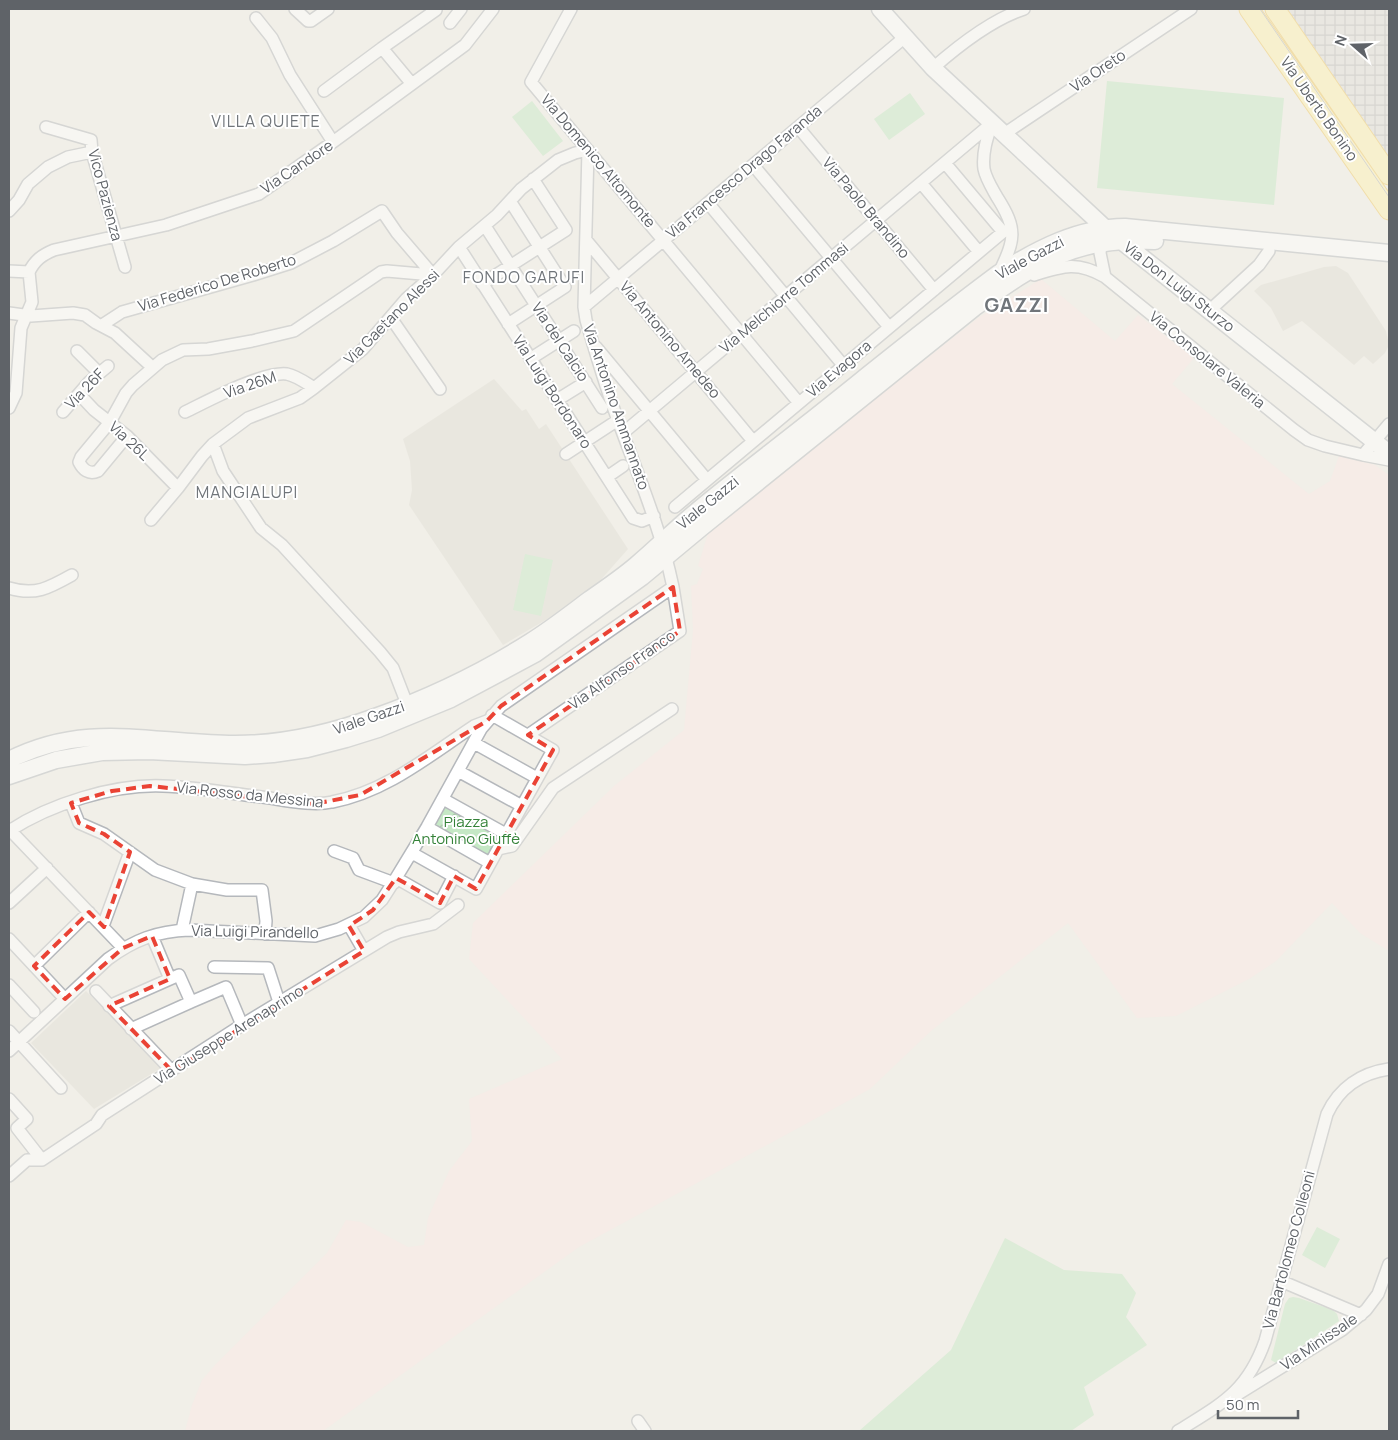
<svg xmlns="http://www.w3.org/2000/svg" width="1398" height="1440" font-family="Manrope,sans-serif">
<defs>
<pattern id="industrial-grid" width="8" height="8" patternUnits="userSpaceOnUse" patternTransform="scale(1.25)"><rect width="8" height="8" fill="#e0deda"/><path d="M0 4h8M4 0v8" fill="none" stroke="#b9b8b5"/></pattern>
<pattern id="forest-crowns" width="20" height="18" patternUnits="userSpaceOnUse" patternTransform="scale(1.25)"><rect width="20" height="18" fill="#c5e8c5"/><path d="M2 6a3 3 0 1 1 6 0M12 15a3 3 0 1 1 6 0" fill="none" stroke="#a3c0a4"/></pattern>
</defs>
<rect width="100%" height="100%" fill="#f1efe8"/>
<path fill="url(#industrial-grid)" d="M 1272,9 L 1389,9 L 1389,181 Z"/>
<path fill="#e1ded6" d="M 1336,266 L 1348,273 L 1386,331 L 1389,345 L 1385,353 L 1373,364 L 1364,356 L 1354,365 L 1302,321 L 1283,331 L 1271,308 L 1254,291 L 1261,285 L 1324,267 Z
M 494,379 L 522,411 L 526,409 L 539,429 L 546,424 L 628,549 L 598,583 L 561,611 L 503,645 L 409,505 L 412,490 L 410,461 L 403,439 Z
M 86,991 L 161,1068 L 94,1109 L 31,1043 Z"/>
<path fill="#fce8e6" d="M 1041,279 L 1115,341 L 1138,315 L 1194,358 L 1172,384 L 1309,494 L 1330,481 L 1339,456 L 1375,465 L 1389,475 L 1389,951 L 1360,933 L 1332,903 L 1276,961 L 1249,979 L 1176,1016 L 1137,1018 L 1068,923 L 931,1031 L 870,1089 L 579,1247 L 323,1431 L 185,1431 L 192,1405 L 202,1380 L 216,1364 L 327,1253 L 346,1220 L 361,1222 L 408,1247 L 424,1245 L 428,1218 L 436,1200 L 449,1171 L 472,1141 L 469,1099 L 562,1059 L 469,959 L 473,923 L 614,786 L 684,730 L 693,630 L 691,586 L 697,584 L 703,569 L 698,566 L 709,530 L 978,318 Z"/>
<path fill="#c5e8c5" d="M 1107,81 L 1284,98 L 1274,205 L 1097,188 Z
M 910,93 L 925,114 L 889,140 L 874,119 Z
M 532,101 L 563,141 L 543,156 L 512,117 Z
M 525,554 L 553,560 L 541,616 L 513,610 Z
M 1317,1227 L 1340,1239 L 1325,1268 L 1302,1255 Z
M 1005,1238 L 1064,1270 L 1122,1274 L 1136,1293 L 1126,1317 L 1147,1345 L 1084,1387 L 1094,1415 L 1071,1431 L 859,1431 L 951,1350 Z
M 1293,1297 L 1299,1298 L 1333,1310 L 1337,1314 L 1339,1321 L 1276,1363 L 1271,1360 L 1285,1304 L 1289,1298 Z"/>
<path fill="url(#forest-crowns)" d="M 443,799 L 506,834 L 490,863 L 427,827 Z"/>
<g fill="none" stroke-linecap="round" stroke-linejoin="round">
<defs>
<path id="street" d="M 295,9 L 308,21 L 311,21 L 328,9
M 571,9 L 531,82 L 799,403
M 256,18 L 272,38 L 290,75 L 333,142
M 450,23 L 461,9
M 382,48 L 412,84
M 933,68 C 958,46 993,19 1024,9
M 324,91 L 382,48 L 436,10
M 992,123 C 987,138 982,153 984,169 C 986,179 992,188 997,197 C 1018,230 1015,239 999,273
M 46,127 L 91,140 L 92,152 L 125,267
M 798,127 L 934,290
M 1004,134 L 1191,9
M 753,165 L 889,327
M 921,183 L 979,252
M 708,203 L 843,365
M 9,211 L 19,200 L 28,184 L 48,167 L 68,157 L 92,152
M 485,226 L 602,408
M 1102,237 L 1100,253 L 1105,277
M 586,240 L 753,441
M 459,247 L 633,518 L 642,521 L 654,516
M 9,271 L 29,272
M 29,272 C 35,260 42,255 54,250 L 166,225 L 259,194 L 333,142 L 465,45 L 493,9
M 1034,275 C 1063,266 1077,261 1105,277 L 1294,430 L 1308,440 L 1325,446 L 1363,455 L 1389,424
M 482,284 L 566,230 L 533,179
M 584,307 L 905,37
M 1209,311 L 1259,265 L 1269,251
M 9,313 L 31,316 L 73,313 L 85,315 L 96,323 L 115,333 L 152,367
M 391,318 L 440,389
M 508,324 L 565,287 L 510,201
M 102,325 L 122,312 L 253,275 L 291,263 L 333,241 L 382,211 L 397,233 L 433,275
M 596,347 L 707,480
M 77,351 L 99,373
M 530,359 L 574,331
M 79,394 L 94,410 L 127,436 L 178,488
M 557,400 L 586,382
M 9,408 L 16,393 L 21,328 L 32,302 L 29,272
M 63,412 L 89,382 L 108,366
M 185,412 C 208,401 263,371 287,374 C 297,376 306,383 314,388
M 623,433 L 992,123
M 127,436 L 98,471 C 89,475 83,470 79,462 L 81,457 L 110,422 L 126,393 L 133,385 L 162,360 L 183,350 L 208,349 L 252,341 L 294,331 L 381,272 L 387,271 L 433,275
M 213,444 L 223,471 L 261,528 L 282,545 L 380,652 L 393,668 L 407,704
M 566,454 L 618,420
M 1363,455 L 1389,460
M 607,477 L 623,466
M 675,507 L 1003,232 L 945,163
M 151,520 L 178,488 L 202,456 L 213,444 L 248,418 L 300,398 L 314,388 L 363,349 L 406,299 L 433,275 L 459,247 L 497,215 L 521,189 L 558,160 L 575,153 L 588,150
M 9,588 C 35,596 49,588 72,575
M 528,735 L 680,631 L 673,587
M 474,743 L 537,778
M 458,771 L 522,806
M 443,799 L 506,834
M 71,803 L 79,823 L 104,834 L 155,870 L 192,884 L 227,890 L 262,890 L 266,921 L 265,934
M 427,827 L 490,863
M 9,829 L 123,948
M 9,831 C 50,804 114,784 163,786 C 193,787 223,792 253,796 C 277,798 309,807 332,802 C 386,792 430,755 474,726 L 487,721
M 498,849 L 512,846 L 553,788 L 672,709
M 334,851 L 353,858 L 359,870 L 394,883
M 412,853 L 476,889 L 553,750 L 492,715
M 396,878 L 440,903 L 454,876
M 9,903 L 47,868
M 349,925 L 364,951
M 103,926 L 130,852
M 182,930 L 192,884
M 152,936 L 170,979 L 179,975 L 191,1002 L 226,987 L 242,1025
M 9,939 L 65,999
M 34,966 L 89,912
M 214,967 L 268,968 L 279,1002
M 9,985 L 34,1012
M 96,991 L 172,1071
M 109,1006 L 170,979
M 131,1029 L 191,1002
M 9,1031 L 61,1088
M 9,1051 L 108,959 C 134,940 157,931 189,930 L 315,936 L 339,929 L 364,917 L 382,900 L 396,878 L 427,827 L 481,729 L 501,706 L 673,587 C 661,530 639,477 619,423 C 606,389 596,354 586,320 L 584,307 L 588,150
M 9,1099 L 27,1119 L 17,1128 L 42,1160
M 9,1176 L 27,1160 L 42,1160 L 96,1124 L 102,1115 L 242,1025 L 387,937 L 399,932 L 433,924 L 458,905
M 1281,1281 L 1361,1315
M 1238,1394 L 1342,1330 L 1366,1310 L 1378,1294 L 1389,1264
M 638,1421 L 645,1431
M 1178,1431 C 1221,1404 1247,1392 1265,1341 L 1327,1114 C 1339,1088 1361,1073 1389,1069"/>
<path id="secondary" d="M 880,9 L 933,68 L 1105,228 L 1389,453
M 9,760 C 86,721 149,743 229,744 C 279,745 328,734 375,717 C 428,698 481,673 530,642 C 551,629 570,614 590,599 C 606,588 622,577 636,565 C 655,549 673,531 692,515 C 730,483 770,453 809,422 C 872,372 934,321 999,273 C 1037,249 1079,227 1125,227 L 1389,253
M 9,776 L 56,760 L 102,752 L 149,751 L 245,756 L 273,754 L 307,749 L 346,739 L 378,729 L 451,699 L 535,654 L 642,577 L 701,528 L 974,308 C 1036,264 1075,236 1155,241"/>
<path id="primary" d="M 1249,9 L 1389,210
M 1275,9 L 1389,175"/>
</defs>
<use href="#street" stroke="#b5b8bc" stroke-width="14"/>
<use href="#secondary" stroke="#b6babf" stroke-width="19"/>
<use href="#primary" stroke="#f2c960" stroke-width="21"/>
<use href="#street" stroke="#fff" stroke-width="11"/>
<use href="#secondary" stroke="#fff" stroke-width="16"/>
<use href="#primary" stroke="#fff2af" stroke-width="19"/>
<path stroke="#b6b7b8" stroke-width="1" d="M 1260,9 L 1389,197"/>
</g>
<path d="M0 0H1398V1440H0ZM 673,587 L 680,631 L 528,735 L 553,750 L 476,889 L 454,876 L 440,903 L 396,878 L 373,910 L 349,926 L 364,951 L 172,1071 L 109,1006 L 170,979 L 152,936 L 123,948 L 65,999 L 34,966 L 89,912 L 104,927 L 130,852 L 104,834 L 79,823 L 71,803 L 112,791 L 150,786 L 314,804 L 360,795 L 487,721 L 501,706 Z" fill="#f1efe8" fill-opacity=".55" fill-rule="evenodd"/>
<path fill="none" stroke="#ea4335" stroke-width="4" stroke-dasharray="10 6" stroke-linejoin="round" d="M 673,587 L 680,631 L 528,735 L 553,750 L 476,889 L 454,876 L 440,903 L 396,878 L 373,910 L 349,926 L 364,951 L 172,1071 L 109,1006 L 170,979 L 152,936 L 123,948 L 65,999 L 34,966 L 89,912 L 104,927 L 130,852 L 104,834 L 79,823 L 71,803 L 112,791 L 150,786 L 314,804 L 360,795 L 487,721 L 501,706 Z"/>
<g text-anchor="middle" stroke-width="4" stroke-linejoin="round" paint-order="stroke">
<g font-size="15" fill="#5f6368" stroke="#fff">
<text transform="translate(1098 71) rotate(-34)" y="5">Via Oreto</text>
<text transform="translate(1319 109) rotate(55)" y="5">Via Uberto Bonino</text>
<text transform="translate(598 161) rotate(50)" y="5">Via Domenico Altomonte</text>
<text transform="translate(297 167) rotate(-34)" y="5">Via Candore</text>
<text transform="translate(744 172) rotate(-40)" y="5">Via Francesco Drago Faranda</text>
<text transform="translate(105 195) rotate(75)" y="5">Vico Pazienza</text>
<text transform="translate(866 208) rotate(50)" y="5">Via Paolo Brandino</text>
<text transform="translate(1030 258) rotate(-28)" y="5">Viale Gazzi</text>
<text transform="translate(217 283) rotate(-17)" y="5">Via Federico De Roberto</text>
<text transform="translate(1179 287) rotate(38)" y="5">Via Don Luigi Sturzo</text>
<text transform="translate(784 298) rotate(-40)" y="5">Via Melchiorre Tommasi</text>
<text transform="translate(392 317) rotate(-45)" y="5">Via Gaetano Alessi</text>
<text transform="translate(670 340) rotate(50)" y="5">Via Antonino Amedeo</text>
<text transform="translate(560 342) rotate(57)" y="5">Via del Calcio</text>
<text transform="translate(1207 360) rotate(39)" y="5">Via Consolare Valeria</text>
<text transform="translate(839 369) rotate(-40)" y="5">Via Evagora</text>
<text transform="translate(250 385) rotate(-19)" y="5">Via 26M</text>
<text transform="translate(85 389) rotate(-46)" y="5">Via 26F</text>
<text transform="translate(552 392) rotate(57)" y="5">Via Luigi Bordonaro</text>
<text transform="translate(616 407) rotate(71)" y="5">Via Antonino Ammannato</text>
<text transform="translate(129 441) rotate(43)" y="5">Via 26L</text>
<text transform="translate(708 503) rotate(-39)" y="5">Viale Gazzi</text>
<text transform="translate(622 670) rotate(-35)" y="5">Via Alfonso Franco</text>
<text transform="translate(369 718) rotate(-19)" y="5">Viale Gazzi</text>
<text transform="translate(250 795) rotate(6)" y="5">Via Rosso da Messina</text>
<text transform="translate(255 932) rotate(1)" y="5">Via Luigi Pirandello</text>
<text transform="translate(229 1035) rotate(-32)" y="5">Via Giuseppe Arenaprimo</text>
<text transform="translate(1289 1250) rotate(-75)" y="5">Via Bartolomeo Colleoni</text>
<text transform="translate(1319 1342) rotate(-34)" y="5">Via Minissale</text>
</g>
<g font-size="15" fill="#348238" stroke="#fff">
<text x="466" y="827">Piazza<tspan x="466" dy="17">Antonino Giuffè</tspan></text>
</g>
<g font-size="16" letter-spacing="1" fill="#70757a" stroke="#fff">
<text x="266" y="127">VILLA QUIETE</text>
<text x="524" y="283">FONDO GARUFI</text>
<text x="247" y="498">MANGIALUPI</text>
</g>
<g font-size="20" font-weight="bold" letter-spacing="1" fill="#70757a" stroke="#fff">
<text x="1017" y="312">GAZZI</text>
</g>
</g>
<rect width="1398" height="1440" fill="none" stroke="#5f6368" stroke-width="20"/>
<g transform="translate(1353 45) rotate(290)" stroke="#ffffff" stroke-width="4" paint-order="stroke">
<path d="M0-4L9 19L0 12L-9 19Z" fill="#5f6368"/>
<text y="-8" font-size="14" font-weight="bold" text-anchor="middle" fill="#5f6368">N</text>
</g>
<path d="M1218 1410v8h80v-8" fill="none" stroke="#5f6368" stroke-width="2.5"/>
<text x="1226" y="1410" font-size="15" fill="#5f6368" stroke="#ffffff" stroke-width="4" paint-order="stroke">50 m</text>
</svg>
